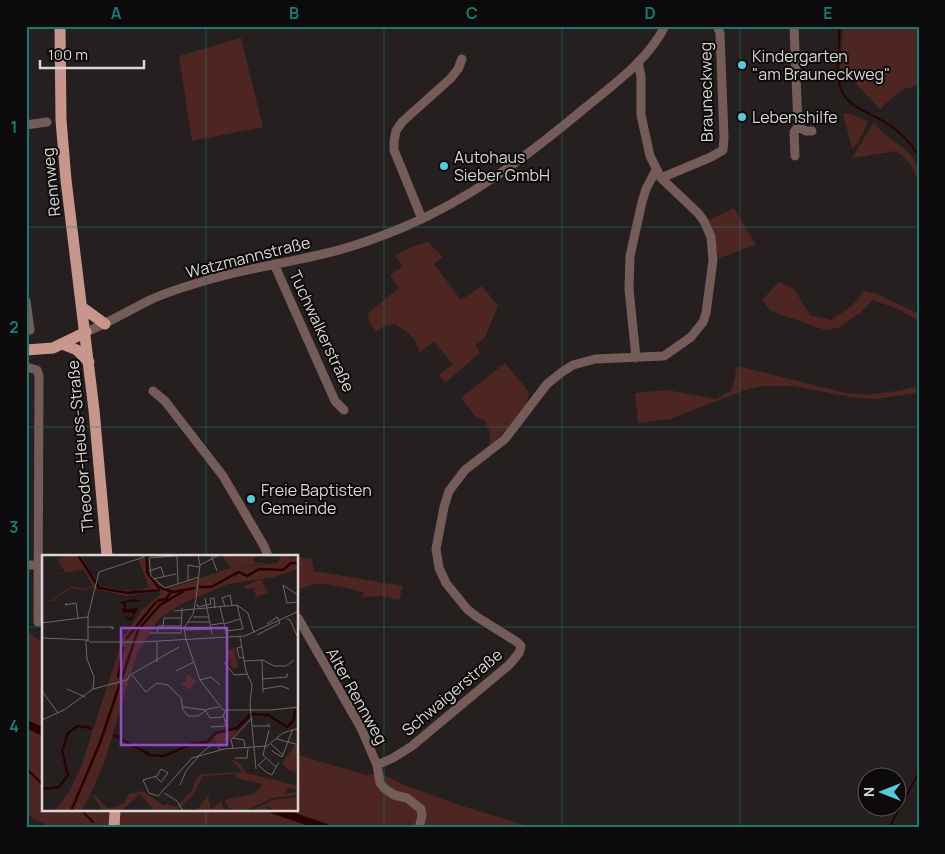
<svg xmlns="http://www.w3.org/2000/svg" width="945" height="854" font-family="Manrope,sans-serif">
<rect width="100%" height="100%" fill="#25201f"/>
<path fill="#4e2621" d="M 843,26 L 919,26 L 919,85 L 901,90 L 880,109 L 840,67 Z
M 241,38 L 263,127 L 192,141 L 179,56 Z
M 843,114 L 852,114 L 868,122 L 858,143 L 852,149 Z
M 874,122 C 885,141 913,146 918,170 C 920,177 919,186 919,193 C 916,173 914,163 896,151 L 852,158 Z
M 734,208 L 756,245 L 719,258 L 709,220 Z
M 428,242 L 443,257 L 434,264 L 461,300 L 482,286 L 498,306 L 484,339 L 475,345 L 480,353 L 445,383 L 439,375 L 453,364 L 434,342 L 419,353 C 417,337 408,333 395,324 L 384,326 L 376,332 L 369,321 L 368,313 L 399,288 L 390,275 L 403,266 L 395,256 L 409,248 Z
M 779,282 L 794,289 L 810,315 L 831,320 C 844,311 856,305 863,291 L 877,294 L 919,314 L 919,321 L 898,309 L 873,300 L 860,313 L 838,328 L 825,330 L 771,311 L 762,300 Z
M 505,363 L 529,392 C 529,409 502,434 490,445 L 489,443 C 492,435 488,427 484,420 L 476,417 L 461,398 Z
M 737,366 L 845,393 C 870,397 892,392 916,387 L 916,393 L 876,399 L 856,398 L 793,386 L 763,386 L 748,389 L 670,419 L 638,423 L 635,393 L 667,390 L 716,399 L 732,390 Z
M 298,557 L 312,559 L 314,571 L 403,586 L 399,600 L 381,596 L 363,597 L 364,592 L 327,584 L 315,584 L 298,589 Z
M 26,630 L 44,644 L 44,810 L 298,810 L 298,755 L 366,775 L 381,773 L 404,785 L 459,805 L 534,828 L 51,828 L 26,814 Z"/>
<g fill="none" stroke-linecap="round" stroke-linejoin="round">
<path stroke="#2b0000" stroke-width="2" d="M 839,26 C 841,46 833,72 842,92 C 851,109 872,113 886,123 C 900,131 910,142 919,156
M 26,768 L 44,786
M 81,810 L 93,822
M 889,828 L 919,772"/>
<path stroke="#2b0000" stroke-width="8" d="M 26,724 L 44,732
M 274,810 L 327,828"/>
<path stroke="#755c58" stroke-width="9" d="M 794,26 L 798,127
M 26,125 L 47,122
M 795,156 L 794,132 L 798,127 L 806,131 L 812,131
M 661,178 L 711,157 L 723,150 L 724,138 L 720,33 L 717,26
M 422,219 L 394,150 L 394,141 L 396,131 L 402,122 L 451,78 L 458,69 L 462,59
M 274,264 L 335,401 L 344,410
M 26,301 L 30,330 L 26,330
M 86,332 C 108,323 128,311 150,300 C 169,291 190,285 211,279 C 245,269 280,264 314,256 C 345,250 375,239 404,227 C 470,199 526,157 580,112 C 610,87 647,62 665,26
M 636,358 L 629,289 L 630,256 L 642,202 L 646,189 L 656,170
M 26,367 L 37,370 L 39,376 L 38,622
M 153,391 L 165,401 L 223,476 L 264,546 L 268,556
M 26,565 L 38,565
M 298,618 L 361,728 L 377,765 L 380,783 L 384,788 L 394,795 L 407,798 L 421,809 L 422,816 L 419,828
M 377,765 L 393,758 L 412,746 L 509,665 L 519,653 L 521,646 L 517,642 L 477,617 L 467,609 L 446,583 L 439,568 L 436,549 L 444,507 L 449,491 L 465,470 L 505,439 L 547,384 L 562,372 L 573,365 L 595,359 L 664,356 L 691,337 L 703,322 L 706,313 L 713,260 L 711,237 L 704,221 L 698,213 L 661,178 L 650,156 L 641,115 L 641,76 L 638,62"/>
<path stroke="#c9968e" stroke-width="11" d="M 60,26 L 61,120 L 66,180 L 94,410 L 107,556
M 83,308 L 105,324
M 62,344 L 77,350 L 89,362
M 26,350 L 53,348 L 86,332
M 114,828 L 115,810"/>
</g>
<path fill="none" stroke="#197b73" stroke-width="1" stroke-opacity="0.55" d="M 206,26 L 206,556M 384,26 L 384,828M 562,26 L 562,828M 740,26 L 740,828M 26,227 L 919,227M 26,427 L 919,427M 26,627 L 44,627M 298,627 L 919,627M 206,810 L 206,828"/>
<g fill="#54cadc" stroke="#0c0a0a" stroke-width="2">
<circle cx="742" cy="65" r="5"/>
<circle cx="742" cy="117" r="5"/>
<circle cx="444" cy="166" r="5"/>
<circle cx="251" cy="499" r="5"/>
</g>
<g text-anchor="middle" stroke-width="4" stroke-linejoin="round" paint-order="stroke">
<g font-size="16" fill="#d9d6d5" stroke="#0c0a0a" text-anchor="start">
<text x="752" y="62">Kindergarten<tspan x="752" dy="18">"am Brauneckweg"</tspan></text>
<text x="752" y="123">Lebenshilfe</text>
<text x="454" y="163">Autohaus<tspan x="454" dy="18">Sieber GmbH</tspan></text>
<text x="261" y="496">Freie Baptisten<tspan x="261" dy="18">Gemeinde</tspan></text>
</g>
<g font-size="16" fill="#d9d6d5" stroke="#0c0a0a">
<text transform="translate(706 92) rotate(-91)" y="6">Brauneckweg</text>
<text transform="translate(51 182) rotate(-96)" y="6">Rennweg</text>
<text transform="translate(248 257) rotate(-14)" y="6">Watzmannstraße</text>
<text transform="translate(322 331) rotate(65)" y="6">Tuchwalkerstraße</text>
<text transform="translate(80 446) rotate(-95)" y="6">Theodor-Heuss-Straße</text>
<text transform="translate(452 692) rotate(-40)" y="6">Schwaigerstraße</text>
<text transform="translate(357 696) rotate(61)" y="6">Alter Rennweg</text>
</g>
</g>
<g transform="translate(42 555)">
<rect width="256" height="256" fill="#25201f"/>
<path d="M 25,0 L 39,0 L 56,30 L 54,34 L 51,32 L 42,35 L 29,33 L 10,46 L 0,46 L 10,45 L 30,31 L 40,34 L 51,31 L 41,14 L 3,22 L 23,17 L 15,4 ZM 240,0 L 246,0 L 248,4 L 256,0 L 256,14 L 232,22 L 186,29 L 139,49 L 117,64 L 95,99 L 63,205 L 48,240 L 39,256 L 13,256 L 28,235 L 39,212 L 81,83 L 99,56 L 119,39 L 115,36 L 85,41 L 55,35 L 57,31 L 91,37 L 107,32 L 96,4 L 102,2 L 106,3 L 106,15 L 111,25 L 126,34 L 189,13 L 235,8 ZM 219,24 L 226,38 L 209,43 L 214,41 L 212,35 L 215,33 L 203,34 L 202,31 ZM 192,93 L 196,112 L 190,114 L 184,95 ZM 145,119 L 155,126 L 147,135 L 138,128 L 143,127 ZM 192,175 L 195,177 L 188,184 L 178,191 L 175,189 L 172,182 L 177,177 Z" fill="#4e2621"/>
<path d="M 180,0 L 211,0 L 215,1 L 211,4 L 213,8 L 226,8 L 189,13 ZM 187,203 L 200,210 L 204,218 L 257,231 L 256,235 L 246,233 L 242,239 L 256,237 L 256,240 L 231,243 L 202,256 L 187,253 L 183,245 L 212,239 L 221,229 L 195,223 L 194,219 L 161,221 L 151,240 L 138,253 L 113,256 L 98,239 L 79,256 L 61,256 L 50,240 L 54,241 L 65,253 L 73,252 L 82,248 L 87,239 L 101,236 L 122,251 L 124,249 L 134,252 L 150,236 L 154,224 L 159,219 L 201,217 ZM 166,240 L 169,255 L 179,246 L 182,254 L 173,256 L 154,256 ZM 256,242 L 256,256 L 233,256 L 226,251 L 223,253 L 231,256 L 208,256 L 231,245 Z" fill="#4e2621"/>
<path d="M 253,190 L 256,191 L 254,217 L 246,215 L 240,208 Z" fill="#4e2621"/>
<path d="M 90,44 L 101,46 L 84,47 L 84,54 L 96,53 L 89,67 L 82,61 L 89,63 L 92,58 L 80,57 L 82,49 L 76,48 Z" fill="#2b0000"/>
<path fill="none" stroke="#2b0000" stroke-width="2.5" d="M 36,0 L 57,33 L 86,38 L 118,35M 105,0 L 105,17 L 116,32 L 131,37 L 153,33M 157,32 L 169,32 L 197,17 L 205,21 L 217,14 L 241,15 L 249,8 L 257,8M 115,46 L 124,44 L 129,37M 84,84 L 114,47M 76,123 L 81,92M 72,180 L 108,200 L 122,201 L 152,188 L 165,187 L 174,178 L 195,173 L 209,159 L 226,160 L 245,172 L 252,165 L 253,154M 0,234 L 17,232 L 26,220 L 20,196 L 26,178 L 36,171 L 49,173M 29,256 L 58,188 L 96,75 L 118,50 L 142,36"/>
<path fill="none" stroke="#6d6968" stroke-width="1" d="M 144,0 L 107,3 L 109,21 L 123,33 L 157,22M 169,0 L 175,16M 135,1 L 136,29M 158,10 L 177,0M 107,16 L 119,12 L 122,21M 111,24 L 134,19M 146,26 L 146,10 L 157,12M 241,30 L 245,48 L 257,47M 241,30 L 257,41M 163,43 L 170,79M 25,48 L 23,50 L 34,48 L 36,63M 155,49 L 156,52 L 169,49 L 168,44 L 172,43 L 173,53M 183,51 L 180,43 L 188,40 L 190,50M 132,56 L 195,50 L 206,58 L 212,78M 151,62 L 167,62M 245,64 L 248,65 L 257,85M 146,67 L 168,67M 0,68 L 46,62M 169,70 L 182,68 L 178,52M 121,71 L 122,63 L 140,63M 46,72 L 71,72 L 71,74 L 68,72M 144,75 L 169,74M 184,76 L 201,74 L 195,50M 108,78 L 139,78 L 140,53M 115,78 L 116,71 L 140,71M 215,80 L 238,68 L 235,62 L 225,69M 185,81 L 182,69 L 198,64M 198,82 L 204,116 L 210,130 L 208,149 L 214,214M 0,83 L 47,85 L 43,87M 46,84 L 46,61 L 57,17 L 102,2M 144,84 L 158,125 L 181,155 L 229,155 L 257,152M 144,84 L 142,73 L 151,59 L 154,44 L 158,10 L 156,0M 47,87 L 100,87 L 203,81 L 257,56M 199,92 L 195,93 L 197,103 L 201,102M 220,105 L 221,137M 202,106 L 221,105 L 232,111 L 244,111 L 252,105M 115,107 L 115,87M 182,107 L 192,120 L 205,119M 134,116 L 152,107M 90,120 L 104,137 L 115,128 L 126,130 L 139,143 L 141,155 L 146,161 L 156,161 L 166,154 L 177,152M 220,124 L 245,122 L 245,118M 158,125 L 169,122 L 178,130M 25,134 L 43,142M 51,134 L 85,125 L 88,120 L 137,92M 221,134 L 239,131 L 247,134M 0,136 L 16,158M 141,152 L 164,155M 163,155 L 168,163 L 181,162 L 183,156M 0,165 L 22,155 L 51,134 L 52,122 L 45,104 L 44,88M 211,171 L 228,171 L 225,169M 169,172 L 184,171 L 182,162M 227,175 L 221,200 L 234,212 L 237,207M 191,183 L 202,185 L 203,193M 235,184 L 257,190M 229,189 L 241,200M 191,193 L 189,185 L 210,163M 230,196 L 240,202 L 251,174M 156,201 L 168,191 L 176,190 L 178,195M 193,203 L 205,203 L 206,193M 223,204 L 216,210 L 224,217 L 230,220 L 234,212M 113,221 L 119,227 L 126,218 L 119,214 L 115,221 L 101,225 L 107,238 L 116,241 L 150,203 L 182,194 L 225,191 L 241,178 L 257,173M 138,230 L 144,216 L 157,201M 122,238 L 135,246 L 141,256"/>
<path fill="#8e4ec3" fill-opacity="0.15" stroke="#8e4ec3" stroke-width="2.5" d="M 79,73 L 185,73 L 185,190 L 79,190 Z"/>
<rect width="256" height="256" fill="none" stroke="#d9d6d5" stroke-width="2.5"/>
</g>
<rect width="945" height="854" fill="none" stroke="#0c0a0a" stroke-width="55"/>
<g transform="translate(882 792) rotate(270)"><circle r="24" fill="#0c0a0a" stroke="#5e5c5b"/>
<path d="M0-4L9 19L0 12L-9 19Z" fill="#54cadc"/>
<text y="-8" font-size="14" font-weight="bold" text-anchor="middle" fill="#d9d6d5">N</text>
</g>
<path d="M40 60v8h104v-8" fill="none" stroke="#d9d6d5" stroke-width="2.5"/>
<text x="48" y="60" font-size="15" fill="#d9d6d5" stroke="#0c0a0a" stroke-width="4" paint-order="stroke">100 m</text>
<rect x="28" y="28" width="890" height="798" fill="none" stroke="#197b73" stroke-width="2"/>
<g font-size="16" text-anchor="middle" font-weight="bold" fill="#197b73">
<text x="116" y="19">A</text>
<text x="294" y="19">B</text>
<text x="472" y="19">C</text>
<text x="650" y="19">D</text>
<text x="828" y="19">E</text>
<text x="14" y="133">1</text>
<text x="14" y="333">2</text>
<text x="14" y="533">3</text>
<text x="14" y="732">4</text>
</g>
</svg>
